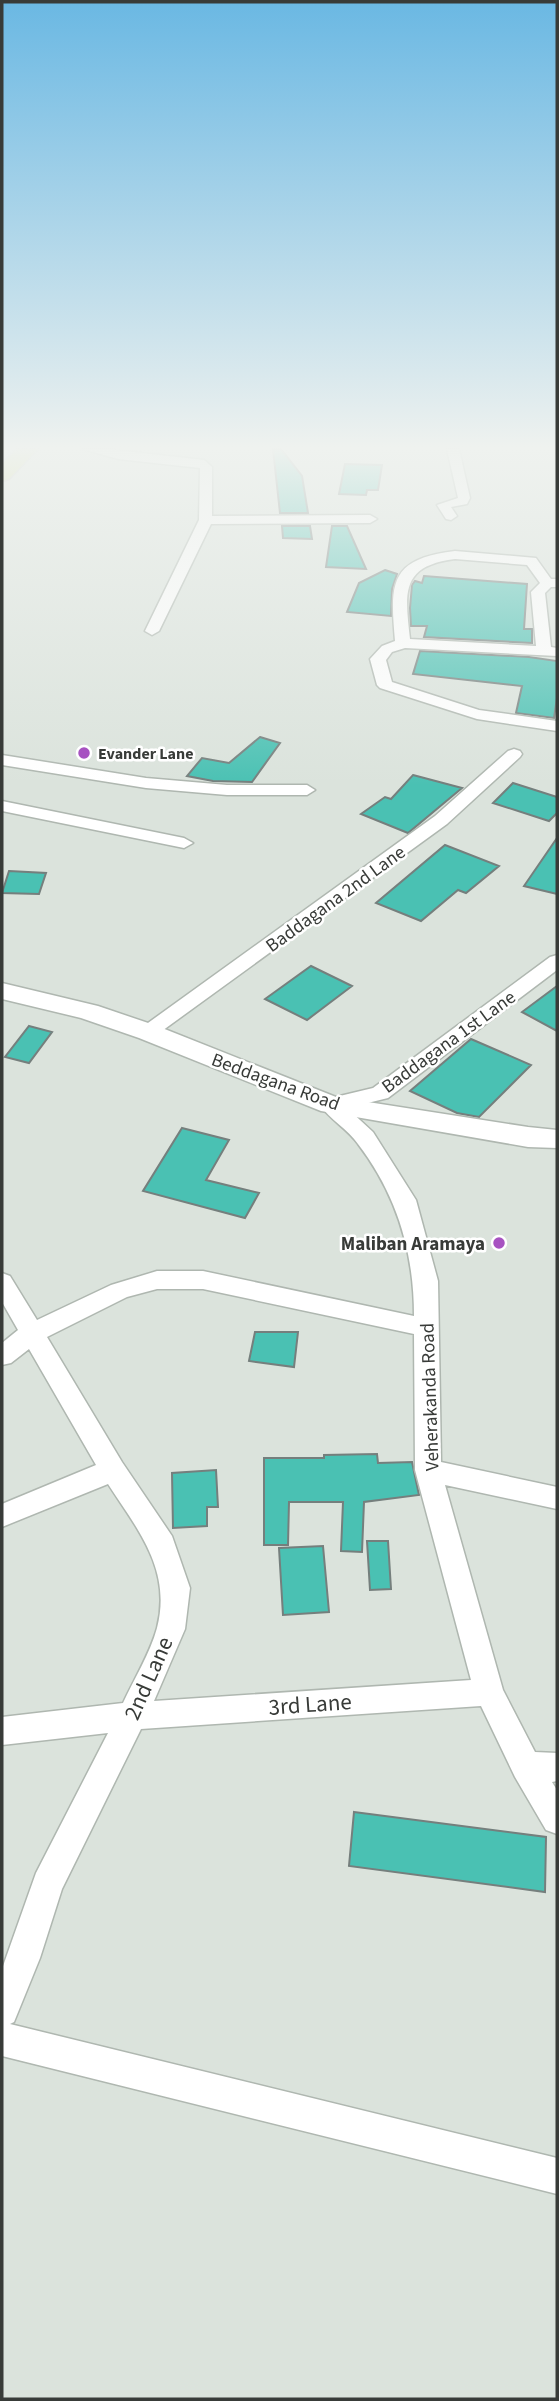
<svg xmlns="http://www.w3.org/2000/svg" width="559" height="2401" font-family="'Source Sans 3',sans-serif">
<rect width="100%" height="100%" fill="#dbe3dc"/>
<path fill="#4ac1b3" stroke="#757f7d" stroke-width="2" d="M 273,449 L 281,449 L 302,476 L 308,513 L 280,513 Z
M 345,464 L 382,465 L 378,490 L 367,490 L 366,495 L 339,494 Z
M 282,526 L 310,526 L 312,539 L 283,538 Z
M 332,526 L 347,526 L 366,569 L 326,567 Z
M 385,570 L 397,574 L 392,589 L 391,616 L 347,612 L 359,583 Z
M 424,576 L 527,584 L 524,629 L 532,629 L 532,643 L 424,637 L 427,626 L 411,626 L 410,608 L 412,585 L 415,581 L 422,583 Z
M 420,651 L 529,657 L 557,661 L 557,698 L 554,718 L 516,713 L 522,686 L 413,674 Z
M 260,737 L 280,743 L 252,782 L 213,781 L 187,776 L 202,758 L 229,763 Z
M 413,775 L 462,788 L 408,833 L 361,814 L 385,797 L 391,799 Z
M 513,783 L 557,797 L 557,813 L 549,821 L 493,803 Z
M 557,838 L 557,894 L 524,886 Z
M 445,845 L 499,866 L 466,893 L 458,890 L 421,921 L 376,903 Z
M 9,871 L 46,873 L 39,894 L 2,893 Z
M 311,966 L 352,986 L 307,1020 L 265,999 Z
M 557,986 L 557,1031 L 522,1012 Z
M 29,1026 L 52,1032 L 29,1063 L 5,1057 Z
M 471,1039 L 531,1065 L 479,1117 L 457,1113 L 410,1091 Z
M 182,1128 L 229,1140 L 206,1180 L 259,1193 L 245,1218 L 143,1191 Z
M 255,1332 L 298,1332 L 294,1367 L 249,1361 Z
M 377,1454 L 378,1463 L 412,1462 L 419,1495 L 364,1502 L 362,1552 L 341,1551 L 343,1502 L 289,1502 L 288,1545 L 264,1545 L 264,1458 L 324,1458 L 324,1455 Z
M 216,1470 L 218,1507 L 207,1507 L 207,1526 L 173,1528 L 172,1473 Z
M 367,1541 L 388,1541 L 391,1589 L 370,1590 Z
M 323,1546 L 329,1612 L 283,1615 L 279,1548 Z
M 354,1812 L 546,1837 L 545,1892 L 349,1866 Z"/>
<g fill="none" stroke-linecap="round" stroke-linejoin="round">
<defs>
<path id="minor" d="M 83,449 L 106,449 L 204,460 L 212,467 L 212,516 L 370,515 L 377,519 L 370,523 L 211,524 L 159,631 L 152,635 L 145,631 L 199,520 L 200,468 L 118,459 Z
M 447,449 L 459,449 L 470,498 L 467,504 L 451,507 L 457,516 L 451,520 L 446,519 L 437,505 L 458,498 Z
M 455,551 L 536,558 L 551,579 L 557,579 L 557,587 L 551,587 L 545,593 L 551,647 L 557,648 L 557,656 L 405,648 L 392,652 L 386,660 L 392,682 L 479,710 L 557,721 L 557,731 L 477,719 L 380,688 L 377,685 L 370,659 L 382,646 L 395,641 C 390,583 389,559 455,551 ZM 455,559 L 527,565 L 540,583 L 531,592 L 536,646 L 410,639 C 405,593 400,566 455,559 Z
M 514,749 L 520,751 L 522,754 L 520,757 L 447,824 L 155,1036 L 141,1036 L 138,1032 L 141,1028 L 435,816 L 508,751 Z
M 2,755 L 146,778 L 227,785 L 307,785 L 315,790 L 307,795 L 227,795 L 146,788 L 2,765 Z
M 2,801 L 184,838 L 193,843 L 184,848 L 2,811 Z
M 557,955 L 557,970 L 388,1098 L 347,1108 L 373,1132 L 416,1200 L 438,1281 L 441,1462 L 557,1487 L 557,1509 L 445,1485 L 503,1690 L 535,1752 L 557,1753 L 557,1781 L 552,1782 L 557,1790 L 557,1834 L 546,1830 L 515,1777 L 481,1706 L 141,1729 L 62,1889 L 40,1958 L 14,2022 L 10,2024 L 557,2158 L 557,2194 L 2,2056 L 2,1969 L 36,1873 L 108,1733 L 2,1745 L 2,1717 L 123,1703 C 134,1679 150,1654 157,1628 C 172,1570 138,1530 108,1484 L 2,1527 L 2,1504 L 96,1465 L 29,1349 L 11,1363 L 2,1365 L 2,1343 L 18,1330 L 2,1302 L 2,1273 L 10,1276 L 37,1320 L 111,1285 L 157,1271 L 203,1271 L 414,1316 C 414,1252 397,1195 358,1144 C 348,1129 330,1120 320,1105 L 323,1100 L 373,1088 L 550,957 ZM 157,1289 L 203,1289 L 414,1334 L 415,1470 L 471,1680 L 154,1701 L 185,1629 L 190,1588 L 172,1536 L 122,1462 L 47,1337 L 127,1297 Z"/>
<path id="tertiary" d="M 2,983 L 98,1006 L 157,1026 L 336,1097 L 528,1127 L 557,1130 L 557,1148 L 528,1147 L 321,1111 L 139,1038 L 81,1018 L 2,999 Z"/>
<path id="primary" d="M 17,449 L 38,449 L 9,479 L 2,481 L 2,464 Z"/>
</defs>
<use href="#minor" stroke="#afb7b0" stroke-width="3"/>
<use href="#tertiary" stroke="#afb7b0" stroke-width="3"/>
<use href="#primary" stroke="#bfc0bf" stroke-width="3"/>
<use href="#minor" fill="#fff" fill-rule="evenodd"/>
<use href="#tertiary" fill="#fff" fill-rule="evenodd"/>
<use href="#primary" fill="#cdd97b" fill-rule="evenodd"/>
</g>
<linearGradient id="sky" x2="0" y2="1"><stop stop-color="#6ab8e3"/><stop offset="0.57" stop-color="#eff2ef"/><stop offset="1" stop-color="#eff2ef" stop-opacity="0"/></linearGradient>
<rect width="559" height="785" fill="url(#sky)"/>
<g fill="#a752c1" stroke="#fff" stroke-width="2.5">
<circle cx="84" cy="753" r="7"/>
<circle cx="499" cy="1243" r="7"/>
</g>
<g text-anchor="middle" stroke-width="5" stroke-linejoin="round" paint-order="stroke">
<g font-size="16" font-weight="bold" fill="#383b38" stroke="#fff" text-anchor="start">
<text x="98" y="759">Evander Lane</text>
</g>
<g font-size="19" fill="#383b38" stroke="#fff">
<text transform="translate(335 898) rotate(-36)" y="7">Baddagana 2nd Lane</text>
<text transform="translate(448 1041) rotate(-36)" y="7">Baddagana 1st Lane</text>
<text transform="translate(276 1081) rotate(20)" y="7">Beddagana Road</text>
<text transform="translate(429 1397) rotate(-92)" y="7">Veherakanda Road</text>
</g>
<g font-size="19" font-weight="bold" fill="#383b38" stroke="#fff" text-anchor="end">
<text x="485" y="1250">Maliban Aramaya</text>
</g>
<g font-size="23" fill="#383b38" stroke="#fff">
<text transform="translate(148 1678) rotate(-66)" y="8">2nd Lane</text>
<text transform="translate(310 1704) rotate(-4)" y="8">3rd Lane</text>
</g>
</g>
<rect width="559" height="2401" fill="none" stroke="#383b38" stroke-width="7"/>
</svg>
